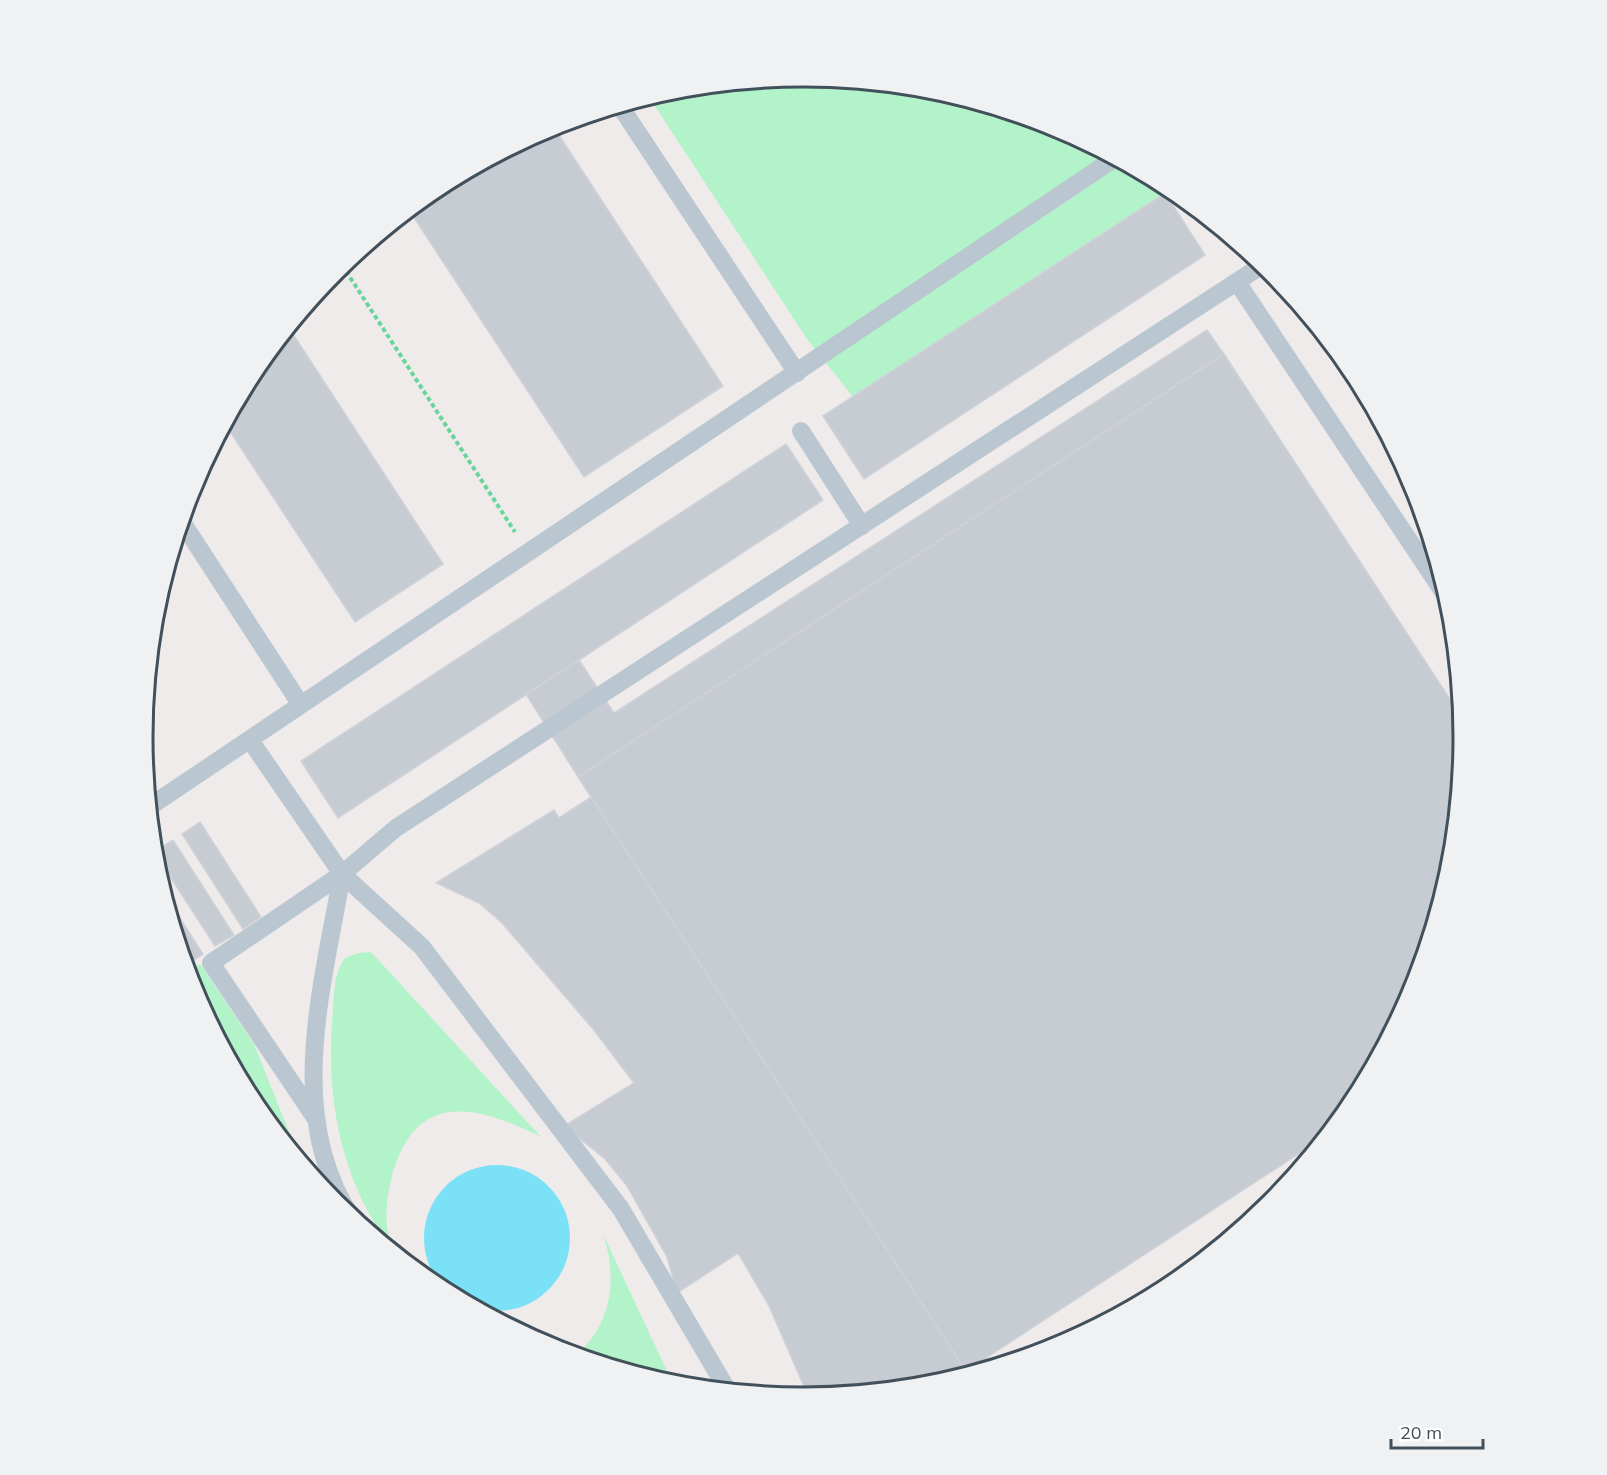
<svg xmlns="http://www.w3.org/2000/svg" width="1607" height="1475" font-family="Mulish,sans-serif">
<rect width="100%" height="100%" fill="#efebeb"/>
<path fill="#b3f3c9" d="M 804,77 L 933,89 L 1057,127 L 1172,189 L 853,397 L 807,339 L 649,97 L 675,89 Z
M 371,952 L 541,1137 C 473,1103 413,1091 391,1180 C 385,1203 384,1231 394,1252 C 385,1245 380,1232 374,1222 C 336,1158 326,1084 333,1010 C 334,992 334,973 345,958 L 358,953 Z
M 200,964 L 254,1044 L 301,1162 L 254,1104 L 193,990 L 187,972 Z
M 603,1234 L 674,1386 L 575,1356 C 612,1325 618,1278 603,1234 Z"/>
<path fill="#7be1f6" d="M424 1238a73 73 0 1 1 146 0a73 73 0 1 1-146 0Z"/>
<path fill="#c7cbd2" stroke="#cfd2d9" stroke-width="1.5" d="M 553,126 L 723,386 L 584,477 L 409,210 L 437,188 Z
M 1165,193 L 1205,255 L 864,479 L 823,416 Z
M 1303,309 L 1353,371 L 1414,483 L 1300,310 Z
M 289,328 L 443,564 L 355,622 L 225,424 L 254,370 Z
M 1207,330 L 1224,354 L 578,777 L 526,694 L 579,660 L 614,713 Z
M 1224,354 L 1463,719 L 1464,738 L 1452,867 L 1414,991 L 1353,1105 L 1329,1134 L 966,1371 L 578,777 Z
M 786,444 L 823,500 L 338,818 L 301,761 Z
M 591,797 L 966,1371 L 952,1380 L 932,1386 L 809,1398 L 769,1306 L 738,1253 L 677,1293 L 667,1257 L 627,1186 L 605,1159 L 564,1126 L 634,1083 L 593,1029 L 502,923 L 479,903 L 436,883 L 554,810 L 559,818 Z
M 200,822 L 261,917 L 243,929 L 182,834 Z
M 173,840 L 234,935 L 215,946 L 154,852 Z
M 162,890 L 203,954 L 185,966 L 185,965 Z"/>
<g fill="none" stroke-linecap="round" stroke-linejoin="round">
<path stroke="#68d59b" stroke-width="4" stroke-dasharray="4.5 3" stroke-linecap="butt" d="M 342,265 L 515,532"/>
<path stroke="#bac7d0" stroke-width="18" d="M 620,106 L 797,373
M 1237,282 L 1450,602
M 801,431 L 862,526
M 182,522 L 301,705
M 250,740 L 342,874 C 323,986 284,1116 352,1218
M 149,807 L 1115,158
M 316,1119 L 211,963 L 342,874
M 728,1391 L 621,1209 L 422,947 L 342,874 L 396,828 L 1264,264"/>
</g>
<path d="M0 0H1607V1475H0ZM153 737a650 650 0 1 1 1300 0a650 650 0 1 1-1300 0Z" fill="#f0f1f2" fill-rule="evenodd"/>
<path fill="none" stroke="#42505b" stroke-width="3" d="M153 737a650 650 0 1 1 1300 0a650 650 0 1 1-1300 0Z"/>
<path d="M1391 1439v9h92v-9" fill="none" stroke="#42505b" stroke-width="3"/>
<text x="1400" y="1439" font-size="18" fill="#42505b" stroke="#ffffff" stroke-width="4.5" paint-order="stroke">20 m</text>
</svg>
